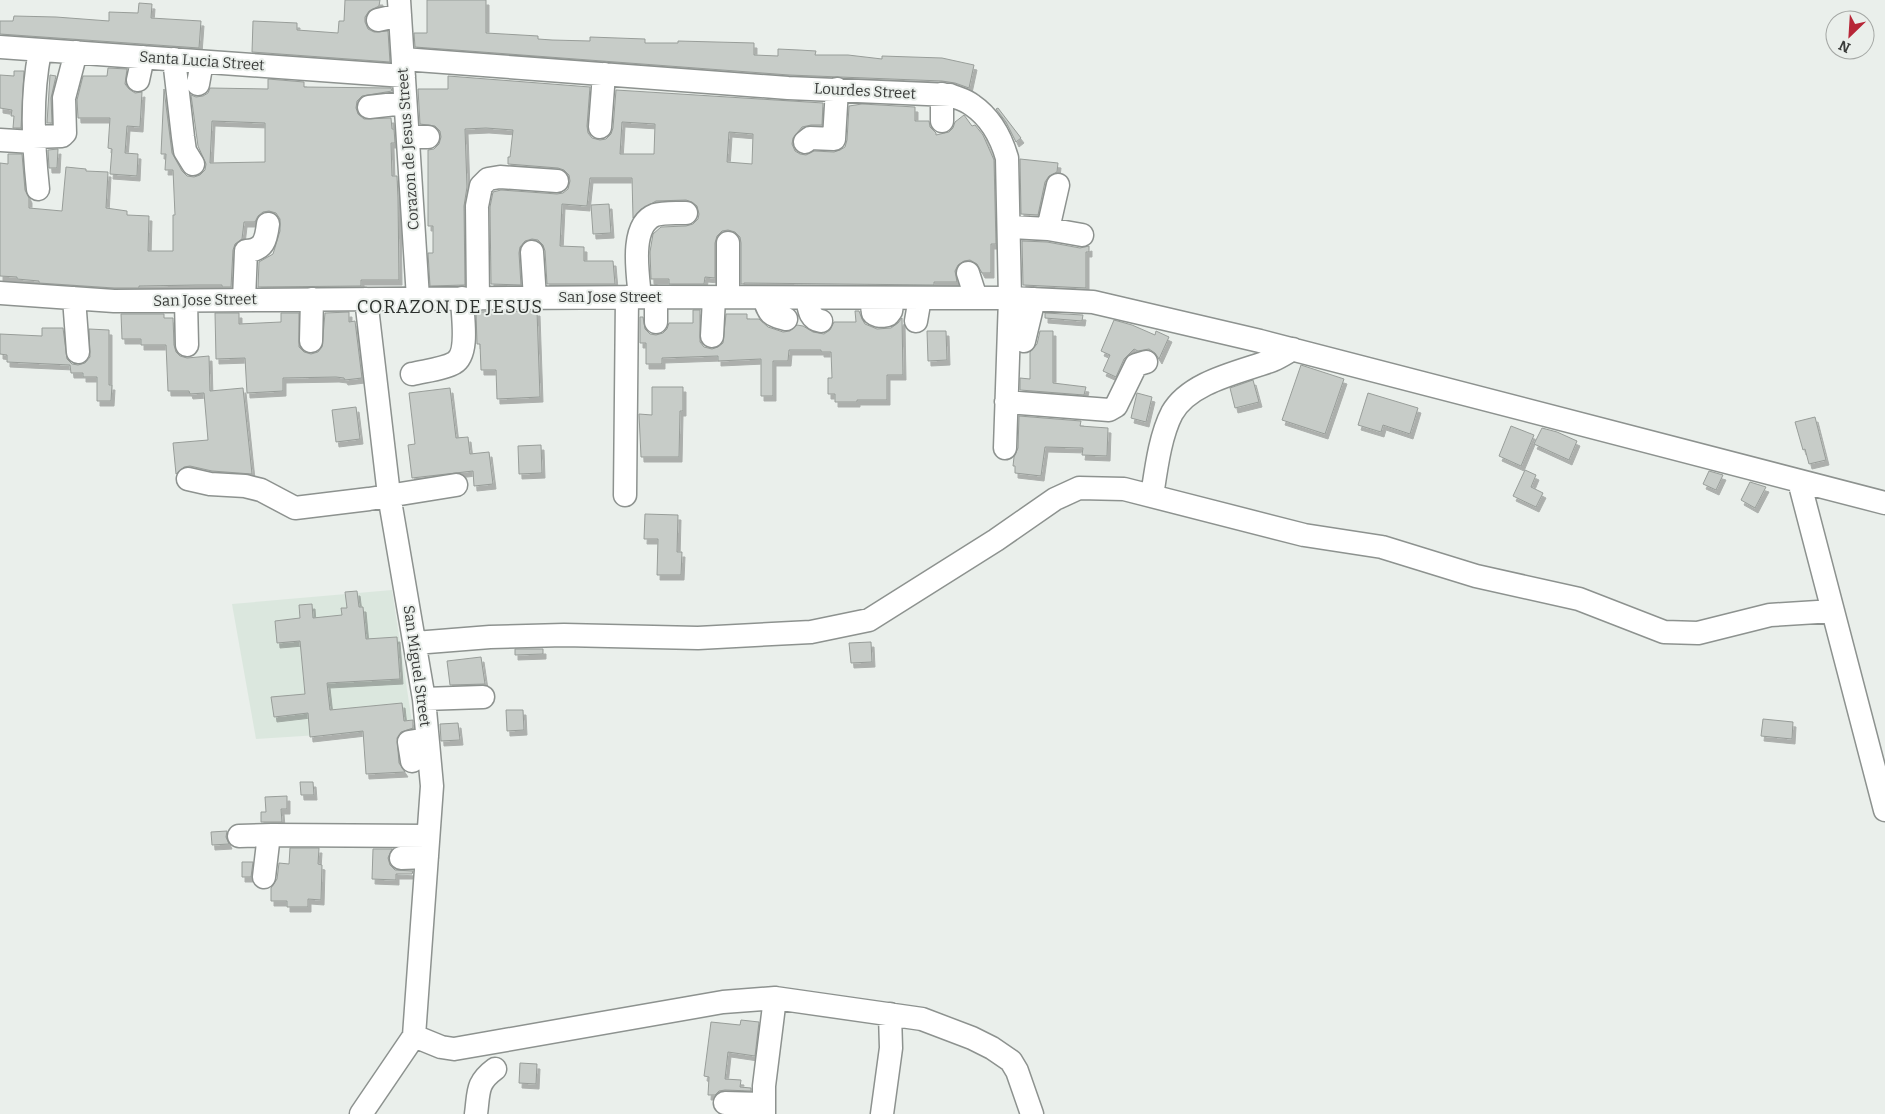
<svg xmlns="http://www.w3.org/2000/svg" width="1885" height="1114" font-family="Bitter,serif">
<defs>
<filter id="shadow"><feDropShadow dx="3" dy="5" stdDeviation="0" flood-color="#0004"/></filter>
</defs>
<rect width="100%" height="100%" fill="#eaefeb"/>
<path fill="#dbe7de" d="M 392,590 L 413,729 L 256,739 L 232,604 Z"/>
<path fill="#c7ccc8" stroke="#989d99" fill-rule="evenodd" filter="url(#shadow)" d="M 345,0 L 380,0 L 379,6 L 369,11 L 365,17 L 365,22 L 368,29 L 374,32 L 388,31 L 390,62 L 252,52 L 253,21 L 297,23 L 297,30 L 338,33 L 339,21 L 344,21 Z
M 427,0 L 486,0 L 486,33 L 538,36 L 538,39 L 552,40 L 590,41 L 590,37 L 645,39 L 645,43 L 678,43 L 678,41 L 754,43 L 754,55 L 778,56 L 778,49 L 799,50 L 816,51 L 815,55 L 848,55 L 882,59 L 882,56 L 942,58 L 974,65 L 969,88 L 955,83 L 942,81 L 789,75 L 415,47 L 414,33 L 427,33 Z
M 139,3 L 152,4 L 151,18 L 201,21 L 199,48 L 0,34 L 0,21 L 13,21 L 14,16 L 56,17 L 109,21 L 109,12 L 138,13 Z
M 108,68 L 127,69 L 125,84 L 129,89 L 135,93 L 142,92 L 140,127 L 127,126 L 125,153 L 138,154 L 137,176 L 110,174 L 112,149 L 108,148 L 110,118 L 78,118 L 77,100 L 83,76 L 107,76 Z
M 14,71 L 24,71 L 21,128 L 13,128 L 14,116 L 11,116 L 12,110 L 0,108 L 0,75 L 14,76 Z
M 50,75 L 56,76 L 51,98 L 52,123 L 47,123 Z
M 448,76 L 590,87 L 587,126 L 588,133 L 592,138 L 600,140 L 606,139 L 611,134 L 613,128 L 616,90 L 823,103 L 822,125 L 811,125 L 802,127 L 793,138 L 792,144 L 795,151 L 800,154 L 806,155 L 814,151 L 834,152 L 840,150 L 845,147 L 847,140 L 849,106 L 862,104 L 915,107 L 915,121 L 929,121 L 930,127 L 936,133 L 936,135 L 949,132 L 953,128 L 955,122 L 964,115 L 972,126 L 975,125 L 983,135 L 994,160 L 996,244 L 991,244 L 991,273 L 982,273 L 977,264 L 970,260 L 964,261 L 958,265 L 955,271 L 957,282 L 934,282 L 934,285 L 744,283 L 744,284 L 741,284 L 741,243 L 740,237 L 735,232 L 728,230 L 722,231 L 717,236 L 715,243 L 715,278 L 705,277 L 704,284 L 669,284 L 669,279 L 651,279 L 650,252 L 653,234 L 661,227 L 686,226 L 693,224 L 698,219 L 699,214 L 697,206 L 692,202 L 686,200 L 656,201 L 640,210 L 633,218 L 632,178 L 590,178 L 587,206 L 562,204 L 560,246 L 584,247 L 584,261 L 613,261 L 615,284 L 547,284 L 545,251 L 543,245 L 538,240 L 532,239 L 525,241 L 520,247 L 519,253 L 521,285 L 491,284 L 490,207 L 493,192 L 501,190 L 557,194 L 563,193 L 568,189 L 570,181 L 569,175 L 564,170 L 558,168 L 508,164 L 508,157 L 510,157 L 513,130 L 486,128 L 465,129 L 467,187 L 464,206 L 465,285 L 430,286 L 428,253 L 433,253 L 433,226 L 428,226 L 428,150 L 434,149 L 439,144 L 441,137 L 440,131 L 435,126 L 420,124 L 418,89 L 448,89 ZM 622,122 L 655,124 L 654,154 L 620,154 ZM 729,132 L 753,134 L 752,164 L 727,162 Z
M 268,79 L 304,82 L 304,87 L 391,88 L 392,91 L 362,96 L 357,101 L 356,108 L 358,114 L 364,119 L 391,118 L 392,129 L 394,129 L 395,143 L 391,143 L 392,176 L 397,176 L 398,198 L 399,280 L 361,280 L 361,286 L 258,287 L 259,262 L 273,254 L 280,231 L 280,219 L 276,213 L 269,211 L 263,212 L 258,216 L 255,222 L 244,222 L 242,239 L 235,244 L 233,250 L 231,287 L 222,287 L 222,285 L 197,285 L 139,286 L 139,288 L 114,288 L 39,283 L 39,281 L 17,279 L 17,277 L 0,276 L 0,163 L 8,164 L 8,154 L 22,154 L 25,190 L 29,198 L 29,208 L 62,211 L 66,167 L 86,169 L 86,171 L 108,172 L 106,208 L 127,211 L 127,215 L 149,216 L 148,251 L 173,251 L 173,215 L 175,215 L 173,170 L 165,170 L 166,154 L 161,154 L 164,89 L 172,153 L 182,171 L 187,176 L 194,177 L 200,175 L 205,170 L 206,164 L 198,146 L 191,95 L 196,97 L 203,96 L 208,93 L 210,88 L 268,89 ZM 212,121 L 265,123 L 265,162 L 210,163 Z
M 998,108 L 1021,138 L 1016,142 L 1006,122 L 996,109 Z
M 58,149 L 57,168 L 49,168 L 48,150 Z
M 1020,159 L 1058,163 L 1057,172 L 1049,176 L 1045,182 L 1038,215 L 1021,214 Z
M 609,204 L 611,233 L 593,234 L 591,205 Z
M 1022,241 L 1047,242 L 1080,248 L 1089,246 L 1089,252 L 1086,252 L 1086,288 L 1023,285 Z
M 693,310 L 700,310 L 700,342 L 704,347 L 712,349 L 718,347 L 723,343 L 726,314 L 747,314 L 747,319 L 759,319 L 768,327 L 783,332 L 790,331 L 797,325 L 803,326 L 813,332 L 824,334 L 830,330 L 834,322 L 856,322 L 855,311 L 859,311 L 862,319 L 865,324 L 877,329 L 891,328 L 898,323 L 902,318 L 903,375 L 887,375 L 887,400 L 857,400 L 857,402 L 835,402 L 835,394 L 828,394 L 828,378 L 832,378 L 831,352 L 821,352 L 821,350 L 789,350 L 788,361 L 773,361 L 773,396 L 761,396 L 761,359 L 718,361 L 718,356 L 662,358 L 662,364 L 646,364 L 646,343 L 640,343 L 640,317 L 643,317 L 645,329 L 650,334 L 656,335 L 663,333 L 667,329 L 669,323 L 693,323 Z
M 537,311 L 540,397 L 497,399 L 496,370 L 481,370 L 480,344 L 477,344 L 476,312 Z
M 349,312 L 349,322 L 355,321 L 362,378 L 345,380 L 344,378 L 336,377 L 283,378 L 283,391 L 247,393 L 245,358 L 216,359 L 215,313 L 239,313 L 239,324 L 281,322 L 281,313 L 299,313 L 299,347 L 304,352 L 311,354 L 318,352 L 322,347 L 325,313 Z
M 1045,313 L 1083,315 L 1082,321 L 1045,318 Z
M 121,314 L 164,314 L 164,318 L 173,318 L 174,345 L 176,352 L 180,356 L 187,358 L 209,356 L 210,391 L 243,388 L 252,474 L 212,471 L 190,466 L 184,467 L 176,474 L 173,443 L 208,440 L 204,393 L 190,394 L 189,391 L 168,391 L 166,345 L 141,345 L 141,339 L 122,339 Z
M 1114,320 L 1132,325 L 1155,335 L 1156,331 L 1169,337 L 1159,359 L 1155,353 L 1149,349 L 1138,351 L 1134,349 L 1124,359 L 1116,377 L 1103,371 L 1110,355 L 1101,351 Z
M 42,328 L 63,328 L 67,359 L 72,364 L 78,365 L 85,363 L 90,357 L 89,329 L 109,330 L 109,385 L 112,385 L 111,401 L 97,401 L 97,377 L 83,377 L 83,373 L 71,373 L 70,365 L 7,362 L 7,355 L 0,354 L 0,334 L 42,336 Z
M 927,331 L 946,331 L 947,360 L 928,361 Z
M 1040,331 L 1053,331 L 1053,383 L 1086,387 L 1084,395 L 1020,390 L 1020,378 L 1030,379 L 1030,352 L 1037,344 Z
M 1301,365 L 1344,379 L 1325,434 L 1282,420 Z
M 1253,380 L 1259,402 L 1235,408 L 1230,388 Z
M 652,387 L 683,387 L 683,411 L 680,411 L 679,457 L 641,457 L 639,414 L 652,415 Z
M 450,388 L 456,438 L 468,437 L 470,454 L 489,452 L 493,484 L 474,486 L 473,471 L 412,478 L 408,445 L 415,444 L 409,393 Z
M 1137,393 L 1152,397 L 1146,422 L 1131,418 Z
M 1368,393 L 1418,408 L 1410,434 L 1383,425 L 1381,432 L 1358,425 Z
M 356,407 L 360,439 L 336,442 L 332,410 Z
M 1019,416 L 1081,421 L 1080,426 L 1108,428 L 1107,456 L 1082,455 L 1083,448 L 1045,447 L 1041,476 L 1015,473 L 1015,466 L 1013,466 L 1014,457 L 1018,448 Z
M 1815,417 L 1826,460 L 1809,464 L 1805,449 L 1803,450 L 1795,422 Z
M 1511,426 L 1534,435 L 1521,466 L 1499,456 Z
M 1542,428 L 1557,432 L 1577,441 L 1569,460 L 1534,444 Z
M 541,445 L 542,473 L 519,474 L 518,446 Z
M 1525,470 L 1536,475 L 1531,487 L 1543,493 L 1536,507 L 1513,496 Z
M 1709,471 L 1723,475 L 1716,490 L 1703,484 Z
M 1750,482 L 1766,487 L 1755,508 L 1741,500 Z
M 645,514 L 678,515 L 677,552 L 682,552 L 681,575 L 657,575 L 658,539 L 644,539 Z
M 357,591 L 359,607 L 363,607 L 366,639 L 397,637 L 400,679 L 327,683 L 330,710 L 402,703 L 404,721 L 413,720 L 413,728 L 401,732 L 397,738 L 399,763 L 405,772 L 366,774 L 363,731 L 310,737 L 308,713 L 274,717 L 271,697 L 305,694 L 300,641 L 277,643 L 275,621 L 300,618 L 299,605 L 312,604 L 313,618 L 342,615 L 341,608 L 347,608 L 345,592 Z
M 871,642 L 872,662 L 851,663 L 849,643 Z
M 515,649 L 543,649 L 543,654 L 515,655 Z
M 481,657 L 485,684 L 450,685 L 447,661 Z
M 506,710 L 523,710 L 524,730 L 507,731 Z
M 1763,719 L 1793,722 L 1792,739 L 1761,736 Z
M 458,723 L 460,740 L 441,741 L 440,724 Z
M 300,782 L 313,782 L 314,795 L 301,795 Z
M 287,796 L 287,809 L 281,809 L 282,822 L 261,822 L 261,812 L 266,812 L 265,797 Z
M 227,831 L 226,837 L 229,844 L 212,845 L 211,832 Z
M 290,848 L 319,848 L 318,864 L 322,865 L 321,900 L 308,899 L 308,907 L 287,907 L 287,901 L 271,901 L 271,888 L 277,879 L 279,863 L 289,864 Z
M 373,849 L 392,849 L 388,858 L 390,865 L 395,870 L 413,871 L 412,874 L 396,874 L 396,880 L 372,879 Z
M 242,862 L 253,862 L 251,877 L 242,877 Z
M 741,1020 L 759,1022 L 755,1056 L 728,1052 L 725,1079 L 741,1080 L 740,1087 L 751,1088 L 751,1091 L 725,1090 L 719,1091 L 715,1095 L 708,1095 L 709,1077 L 704,1076 L 711,1022 L 740,1025 Z
M 520,1063 L 537,1064 L 536,1084 L 519,1083 Z"/>
<g fill="none" stroke-linecap="round" stroke-linejoin="round">
<defs>
<path id="minor" d="M 399,0 L 418,298
M 378,20 L 400,15
M 0,47 L 404,76
M 174,59 L 183,137 L 185,151 L 193,164
M 403,59 L 788,88 L 950,95 C 957,98 966,100 972,105 C 991,118 1001,137 1007,158 L 1010,298 L 1005,448
M 138,80 L 143,57
M 198,84 L 202,62
M 369,107 L 405,103
M 942,121 L 942,94
M 600,127 L 604,74
M 33,137 L 62,136 L 65,133 L 64,98 L 76,52
M 408,137 L 428,137
M 0,140 L 33,142
M 805,142 L 810,138 L 834,139 L 837,89
M 38,189 C 33,142 31,97 40,51
M 1009,227 L 1048,229 L 1082,235
M 1048,229 L 1058,185
M 532,252 L 535,298
M 968,273 L 976,298
M 0,293 L 114,301 L 656,297 L 1010,298 L 1093,302 L 1260,341 L 1885,503
M 640,297 C 638,275 629,225 655,215 C 664,212 676,213 686,213
M 656,297 L 656,322
M 728,297 L 728,243
M 74,298 L 78,352
M 764,298 C 769,314 770,315 786,319
M 807,298 C 809,308 809,319 821,321
M 871,298 L 873,313 C 878,317 882,316 888,315 L 891,311 L 893,298
M 366,299 L 389,495 L 424,699 L 432,786 L 414,1036
M 478,299 L 477,206 L 481,186 L 488,179 L 500,177 L 557,181
M 244,300 L 246,251 C 264,250 266,240 268,224
M 186,301 L 187,345
M 916,321 L 920,298
M 712,336 L 714,298
M 311,341 L 312,299
M 1024,341 L 1034,299
M 412,374 C 424,371 444,369 454,363 C 470,354 462,314 462,298
M 1006,402 L 1109,410 L 1116,406 L 1136,365 L 1146,362
M 188,479 L 210,484 L 245,486 L 261,490 L 295,508 L 369,499 L 456,485
M 1799,481 L 1885,810
M 625,495 L 627,297
M 1152,496 C 1156,470 1160,436 1172,413 C 1190,381 1241,372 1273,360 C 1280,357 1286,353 1293,349
M 415,643 L 490,637 L 564,635 L 698,638 L 811,632 L 869,620 L 996,540 L 1055,499 L 1079,488 L 1124,489 L 1304,535 L 1382,547 L 1476,576 L 1579,599 L 1664,632 L 1698,633 L 1770,615 L 1833,611
M 424,699 L 483,697
M 412,761 L 409,742 L 427,739
M 239,836 L 272,835
M 401,858 L 427,857
M 264,877 L 268,843 L 272,835 L 428,836
M 414,1036 L 441,1047 L 454,1049 L 723,1002 L 775,998 L 922,1019 L 972,1038 L 992,1048 L 1011,1061 L 1017,1071 L 1032,1114
M 725,1103 L 764,1104
M 361,1114 L 414,1036
M 476,1114 C 479,1092 476,1083 495,1069
M 764,1114 L 764,1086 L 775,998
M 882,1114 L 891,1048 L 890,1014"/>
</defs>
<use href="#minor" stroke="#8d928f" stroke-width="25"/>
<use href="#minor" stroke="#fff" stroke-width="22"/>
</g>
<g text-anchor="middle" stroke-width="4" stroke-linejoin="round" paint-order="stroke">
<g font-size="15" fill="#3a3c3a" stroke="#eaefeb">
<text transform="translate(202 61) rotate(4)" y="5">Santa Lucia Street</text>
<text transform="translate(865 91) rotate(3)" y="5">Lourdes Street</text>
<text transform="translate(408 149) rotate(-94)" y="5">Corazon de Jesus Street</text>
<text x="610" y="302">San Jose Street</text>
<text transform="translate(205 300) rotate(-1)" y="5">San Jose Street</text>
<text transform="translate(417 666) rotate(82)" y="5">San Miguel Street</text>
</g>
<g font-size="18" letter-spacing="1" fill="#2b2f2c" stroke="#eaefeb">
<text x="450" y="313">CORAZON DE JESUS</text>
</g>
</g>
<g transform="translate(1850 35) rotate(205)"><circle r="24" fill="#eaefeb" stroke="#a4a7a4"/>
<path d="M0-4L9 19L0 12L-9 19Z" fill="#b72637"/>
<text y="-8" font-size="14" font-weight="bold" text-anchor="middle" fill="#3a3c3a">N</text>
</g>
</svg>
